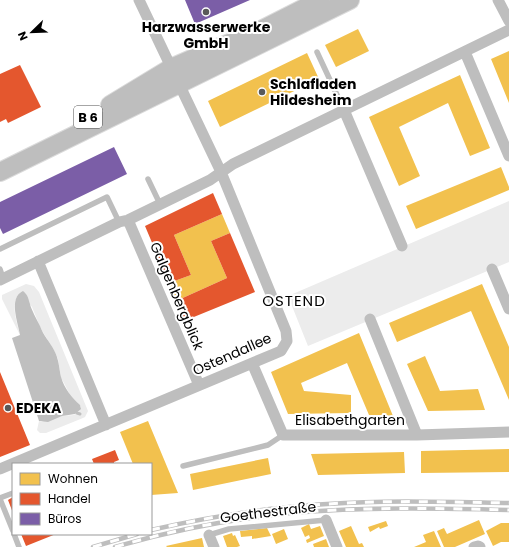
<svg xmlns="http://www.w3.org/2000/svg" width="509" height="547" font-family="Poppins,sans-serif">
<rect width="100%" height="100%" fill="#fff"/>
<path fill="#ececec" d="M 509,201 L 509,262 L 308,346 L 288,296 Z
M 26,284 L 34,286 L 39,292 L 88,411 L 85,417 L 83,418 L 46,433 L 40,433 L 37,430 L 39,421 L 41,422 L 62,416 L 74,415 L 79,411 L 81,407 L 71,397 L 64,383 L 61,378 L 58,359 L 54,350 L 41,329 L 32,307 L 21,292 C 9,302 17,322 20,335 L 2,299 L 2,295 Z"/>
<path fill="#bfbfbf" d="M 23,291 C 28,295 28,298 30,304 C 31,309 37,320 40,326 C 43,335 50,342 54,350 C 59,359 59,368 61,377 C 64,388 72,398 80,405 L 81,409 L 75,414 L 62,416 L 48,422 L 39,421 L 12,338 L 20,335 C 18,322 8,298 23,291 Z"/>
<path fill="#f2c14e" d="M 358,29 L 369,51 L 336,67 L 325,45 Z
M 509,51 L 509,103 L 491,59 Z
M 307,53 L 319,79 L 220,127 L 208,101 Z
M 460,75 L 490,148 L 470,156 L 448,103 L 399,127 L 420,176 L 399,186 L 369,117 Z
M 501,167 L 509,187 L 509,190 L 416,229 L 406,206 Z
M 222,214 L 230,233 L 211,241 L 227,278 L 176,301 L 169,283 L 191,275 L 174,235 Z
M 482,284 L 509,347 L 509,400 L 471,311 L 397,342 L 389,323 Z
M 359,333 L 393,416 L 369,415 L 347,363 L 301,383 L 304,391 L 351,395 L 351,413 L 288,414 L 271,372 Z
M 425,356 L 440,391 L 478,389 L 485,410 L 428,411 L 407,364 Z
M 148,421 L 178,493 L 151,495 L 151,464 L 133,464 L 120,432 Z
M 509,449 L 509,472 L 421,473 L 421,451 Z
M 404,452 L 405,473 L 318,475 L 311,454 Z
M 268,458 L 271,474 L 193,490 L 190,474 Z
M 479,520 L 485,534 L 455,547 L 444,547 L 437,531 L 444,528 L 447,534 Z
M 386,521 L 388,526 L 380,529 L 379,527 L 370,532 L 368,527 Z
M 501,523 L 509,523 L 509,542 L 501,542 L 493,546 L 486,531 Z
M 309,524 L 311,529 L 320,526 L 324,536 L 307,543 L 306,540 L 310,538 L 309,535 L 305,537 L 301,528 Z
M 351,526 L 359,544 L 362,543 L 364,547 L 346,547 L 339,531 Z
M 267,528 L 271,536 L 252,539 L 252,536 L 241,537 L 240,531 Z
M 284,529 L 288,539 L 276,544 L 272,534 Z
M 434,531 L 441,547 L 414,547 L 426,542 L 423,535 Z
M 232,533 L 233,536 L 235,535 L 240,546 L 237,547 L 227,547 L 223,536 Z
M 202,538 L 204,547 L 167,547 L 166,546 Z
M 326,539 L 329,547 L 314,547 L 313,544 Z"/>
<path fill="#e4572e" d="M 20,65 L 41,107 L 8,123 L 6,119 L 0,122 L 0,74 Z
M 213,193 L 222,214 L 174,235 L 191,275 L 169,283 L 145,226 Z
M 230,233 L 255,292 L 184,321 L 176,301 L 227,278 L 211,241 Z
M 0,372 L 30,445 L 0,457 Z
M 115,450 L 119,460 L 114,462 L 114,464 L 94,464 L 92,459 Z
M 13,497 L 13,513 L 8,500 Z
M 21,534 L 56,534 L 26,546 Z"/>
<path fill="#7b5ea7" d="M 185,0 L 250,0 L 195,24 Z
M 114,147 L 127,174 L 3,234 L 0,228 L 0,202 Z"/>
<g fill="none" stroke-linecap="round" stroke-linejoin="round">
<path stroke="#bfbfbf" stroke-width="3" d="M 77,413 L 80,414"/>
<defs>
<path id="primary" d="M 110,105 L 171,68 L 203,54 L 261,30 L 320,0
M 0,172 L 350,0"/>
</defs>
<use href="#primary" stroke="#dbdbdb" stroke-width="20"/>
<path stroke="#bebebe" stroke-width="5.5" d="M 317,52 L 344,110
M 148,179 L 160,204
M 0,249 L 107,197 L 119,222
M 0,269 L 3,278
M 183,466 L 268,445 L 283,435
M 0,498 L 13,493
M 0,499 L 13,531
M 14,534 L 19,547
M 209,535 L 229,529 L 326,520"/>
<path stroke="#bebebe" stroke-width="11" d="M 498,0 L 509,21
M 465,52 L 509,156
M 344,110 L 402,246
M 128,220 L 199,385
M 38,261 L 106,425
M 492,269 L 509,309
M 0,280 L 119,222 L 128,220 L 210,180 L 233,164 L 509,30
M 370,319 L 417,435
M 252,363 L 283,435 L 417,435 L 509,432
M 0,469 L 281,351 L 287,341 L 286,331 L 221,172 L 139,0
M 326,520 L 337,547
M 209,535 L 214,547
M 474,547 L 478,546 L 480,547"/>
<use href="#primary" stroke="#bebebe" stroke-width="18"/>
<defs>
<path id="rail" d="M 151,530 C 209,517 268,507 327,504 C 388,500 448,502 509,503
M 93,547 L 137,534
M 115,547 C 173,530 231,519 291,513 C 363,507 436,508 509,510"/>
</defs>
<use href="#rail" stroke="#bebebe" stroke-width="4.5"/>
<use href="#rail" stroke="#fff" stroke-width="3" stroke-dasharray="9" stroke-linecap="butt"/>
</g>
<g fill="#595959" stroke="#fff" stroke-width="1.5">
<circle cx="206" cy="12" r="4"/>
<circle cx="262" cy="92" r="4"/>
<circle cx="8" cy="408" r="4"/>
</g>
<g text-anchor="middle" stroke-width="4" stroke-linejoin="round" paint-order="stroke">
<rect fill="#fff" stroke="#4c4c4c" stroke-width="1" x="74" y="106" width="28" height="22" rx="3"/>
<g font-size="13" font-weight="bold" fill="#000">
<text x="88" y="122">B 6</text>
</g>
<g font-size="14" font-weight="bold" fill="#000" stroke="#fff" text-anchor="start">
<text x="206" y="32" text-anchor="middle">Harzwasserwerke<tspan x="206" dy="16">GmbH</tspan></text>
<text x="270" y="89">Schlafladen<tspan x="270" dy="16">Hildesheim</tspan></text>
<text x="16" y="413">EDEKA</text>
</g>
<g font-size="14" fill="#000" stroke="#fff">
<text transform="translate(177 296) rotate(67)" y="5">Galgenbergblick</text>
<text transform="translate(232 354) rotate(-24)" y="5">Ostendallee</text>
<text x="350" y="425">Elisabethgarten</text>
<text transform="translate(268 512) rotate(-7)" y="5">Goethestraße</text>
</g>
<g font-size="15" letter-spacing="1" fill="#000" stroke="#fff">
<text x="294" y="306">OSTEND</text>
</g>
</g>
<rect x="12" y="463" width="140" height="72" fill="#ffffff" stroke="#999999"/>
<rect x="20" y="473" width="20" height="12" fill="#f2c14e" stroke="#999999"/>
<text x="48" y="483" font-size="12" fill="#000000">Wohnen</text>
<rect x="20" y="493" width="20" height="12" fill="#e4572e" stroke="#999999"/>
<text x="48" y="503" font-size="12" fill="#000000">Handel</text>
<rect x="20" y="513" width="20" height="12" fill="#7b5ea7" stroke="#999999"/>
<text x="48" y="523" font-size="12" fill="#000000">Büros</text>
<g transform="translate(32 32) rotate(247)" stroke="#ffffff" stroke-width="3" paint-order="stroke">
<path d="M0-3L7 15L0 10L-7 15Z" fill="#000000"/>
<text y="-6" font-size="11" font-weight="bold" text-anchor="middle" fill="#000000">N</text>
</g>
</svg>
